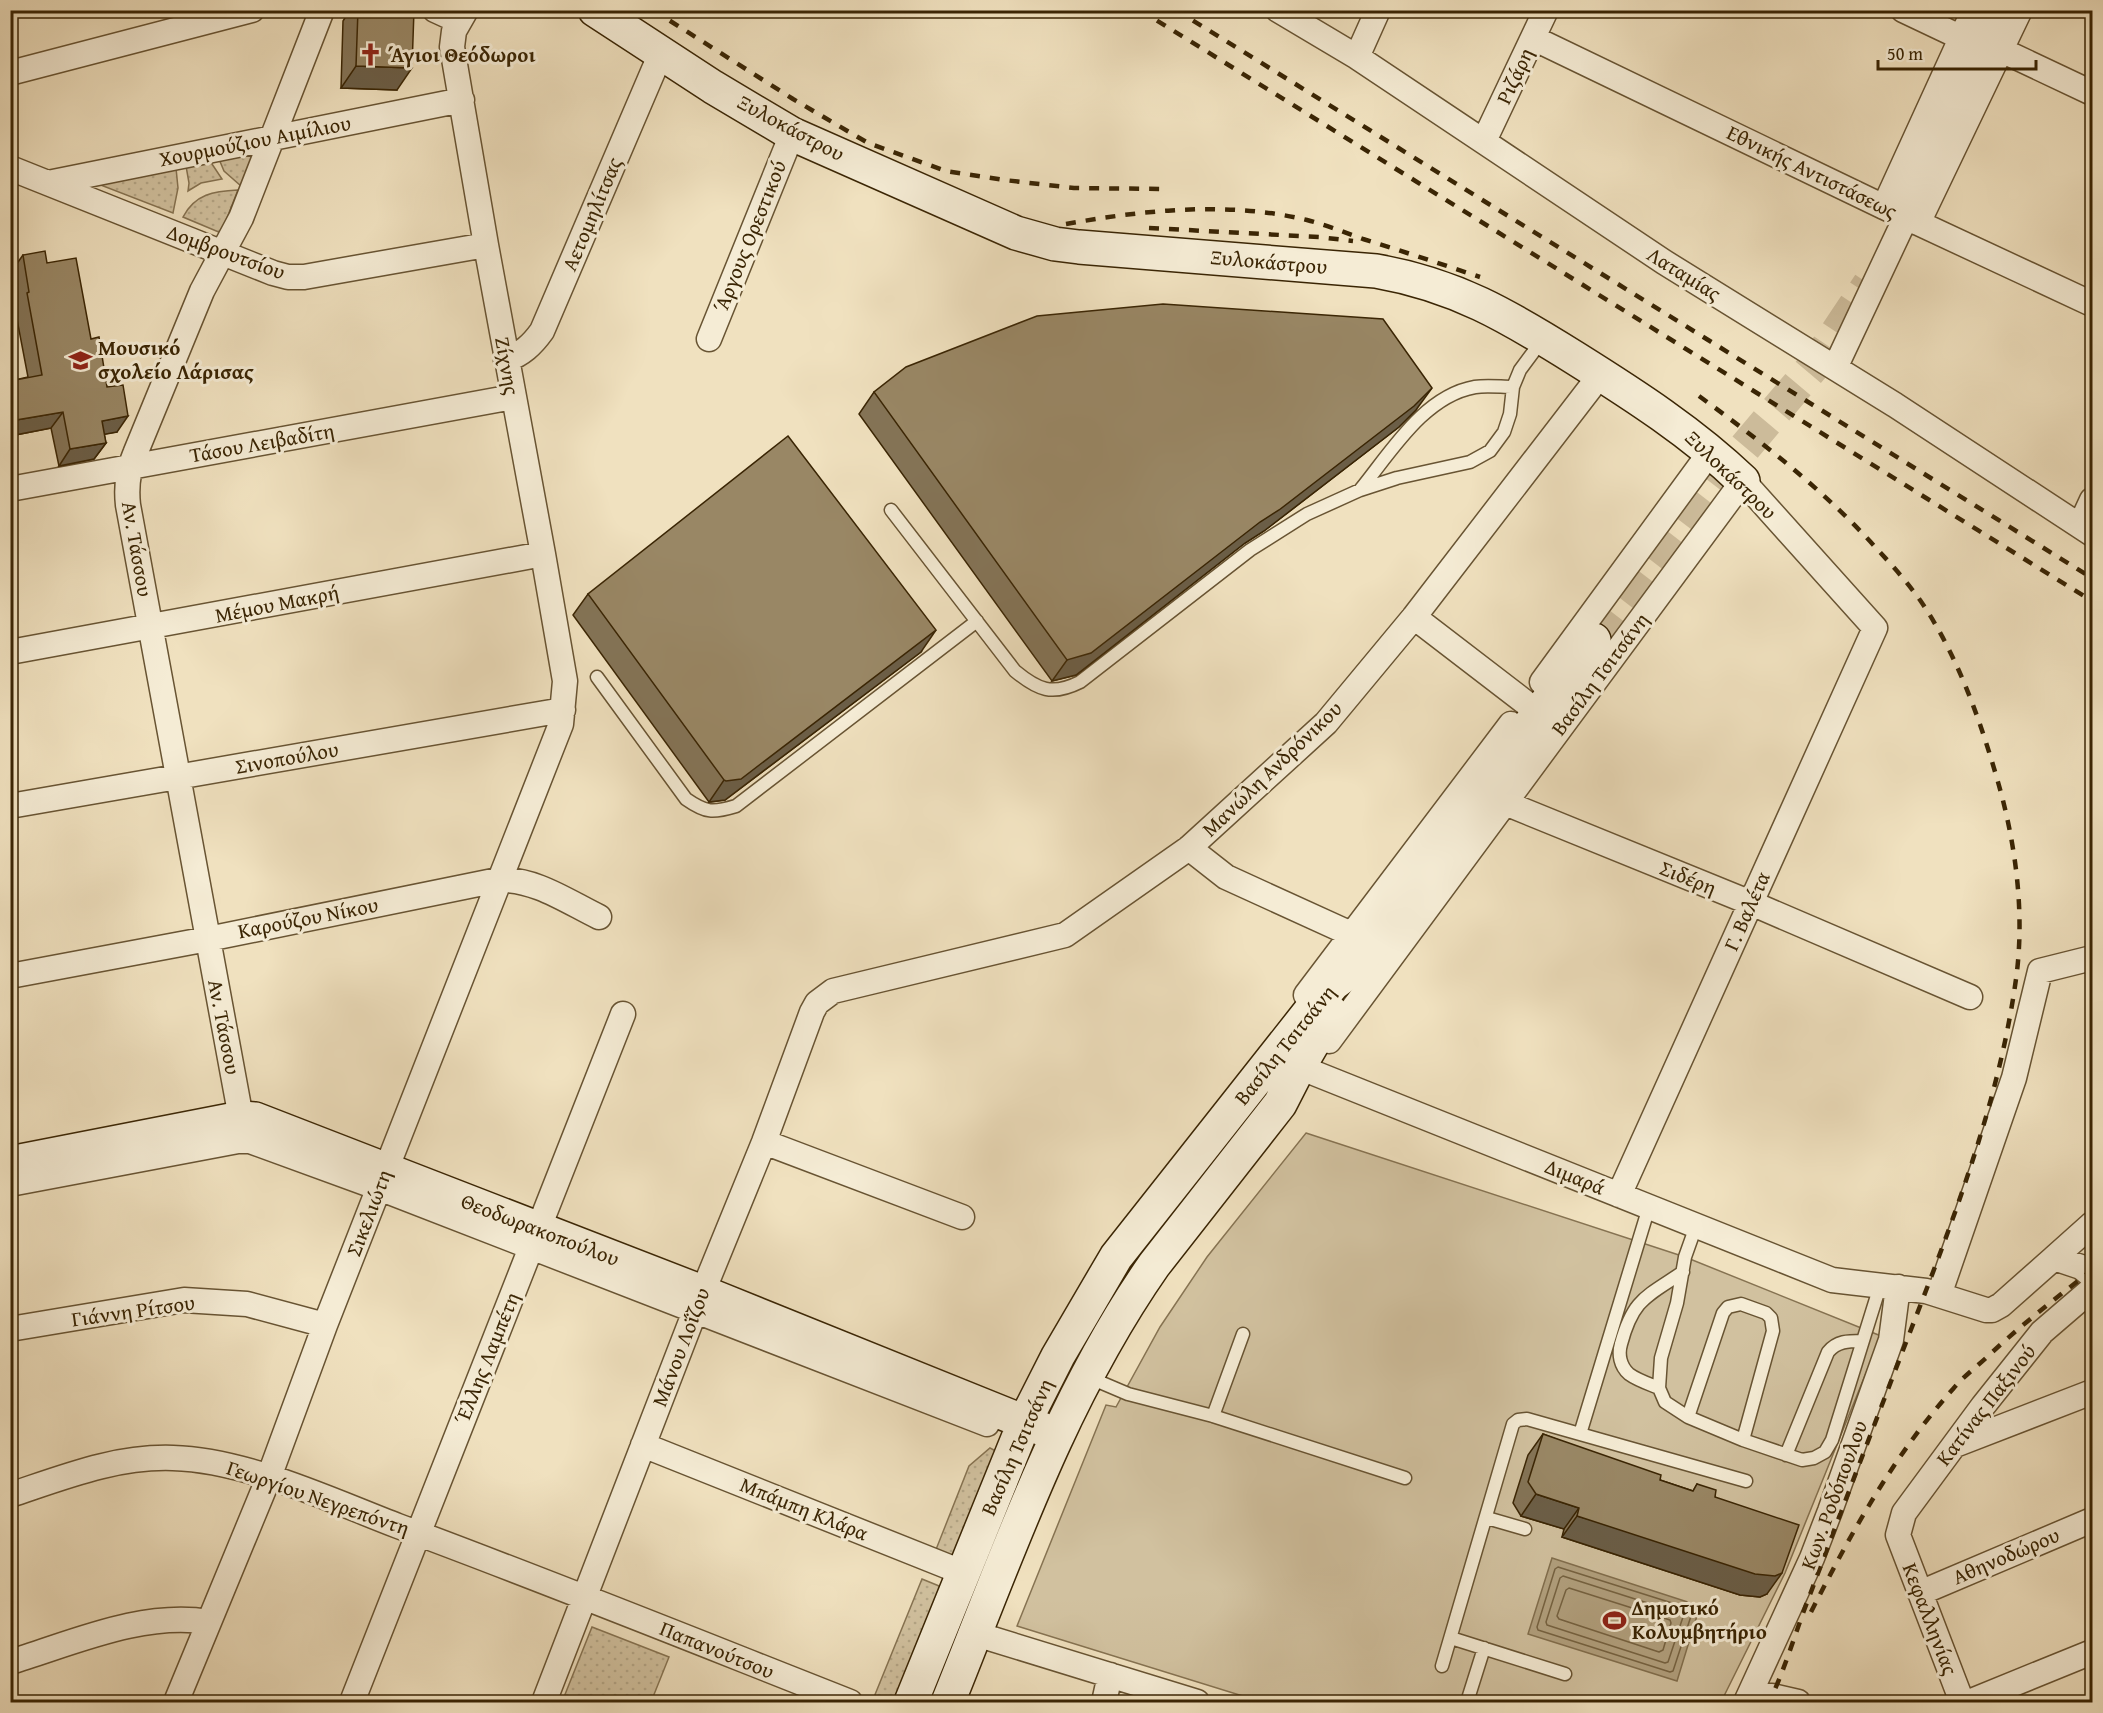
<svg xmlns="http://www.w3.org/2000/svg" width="2103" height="1713" font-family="'Gentium Book Plus',serif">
<defs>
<pattern id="green-dots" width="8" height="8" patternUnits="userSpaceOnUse" patternTransform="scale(1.5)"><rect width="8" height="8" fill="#d1c19f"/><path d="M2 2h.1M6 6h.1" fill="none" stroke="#b4a687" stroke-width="1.8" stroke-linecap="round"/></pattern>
</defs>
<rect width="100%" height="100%" fill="#f0e1bf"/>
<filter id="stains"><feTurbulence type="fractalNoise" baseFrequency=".00333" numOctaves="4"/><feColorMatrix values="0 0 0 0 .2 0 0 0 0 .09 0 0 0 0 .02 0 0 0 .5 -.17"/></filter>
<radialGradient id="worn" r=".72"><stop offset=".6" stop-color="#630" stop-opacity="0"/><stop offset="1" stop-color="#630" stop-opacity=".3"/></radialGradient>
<path fill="url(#green-dots)" stroke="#867352" stroke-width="1.5" d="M 254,153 L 241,186 L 224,171 L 219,159 Z
M 210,161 L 222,179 L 201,183 L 188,191 L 189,183 L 186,166 Z
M 176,168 L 178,188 L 173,213 L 98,184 Z
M 238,190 L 221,233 L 183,217 C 195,194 214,191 238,190 Z
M 1244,1114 L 1251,1119 L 1057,1408 L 1049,1404 L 1086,1328 L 1149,1235 Z
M 990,1448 L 1000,1453 L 957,1561 L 935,1552 L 969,1466 Z
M 922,1579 L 944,1588 L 898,1702 L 872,1702 Z
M 592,1627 L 669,1657 L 651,1702 L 562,1702 Z"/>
<path fill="#d1c19f" stroke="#867352" stroke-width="1.5" d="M 1306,1133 L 1685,1257 L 1881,1336 L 1785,1573 L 1721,1702 L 1262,1702 L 1017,1626 L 1106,1405 L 1116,1407 L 1160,1327 L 1207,1257 Z"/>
<path fill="#b2a17f" stroke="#826f4e" stroke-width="1.5" d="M 1552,1558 L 1700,1606 L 1677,1681 L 1528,1634 Z"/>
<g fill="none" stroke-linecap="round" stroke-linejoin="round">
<path stroke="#766342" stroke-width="1.5" d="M 1558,1567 L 1691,1609 L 1692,1613 L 1673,1671 L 1670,1672 L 1538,1630 L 1537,1627 L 1555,1569 Z
M 1563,1576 L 1682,1614 L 1683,1617 L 1668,1662 L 1665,1663 L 1547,1625 L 1546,1622 L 1560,1578 Z
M 1569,1588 L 1670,1620 L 1671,1623 L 1663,1650 L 1659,1652 L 1559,1619 L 1557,1616 L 1566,1590 Z"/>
<path stroke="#ccbb9a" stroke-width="33" stroke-dasharray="33 16" stroke-linecap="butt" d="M 1594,640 L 1714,484 L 1817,362 L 1869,284"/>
<defs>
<path id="lane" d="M 1360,490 C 1391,452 1424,396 1475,387 C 1487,385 1501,387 1513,387
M 891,510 L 1015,671 C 1038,690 1052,696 1080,682 L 1250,550 L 1307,514 L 1360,490 L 1397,478 L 1470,462 L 1490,451 L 1504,432 L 1510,414 L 1513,387 L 1520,370 L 1543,339
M 597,677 L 686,799 C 706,813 713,813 736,806 L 977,621
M 1696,1226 L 1685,1257 L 1677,1303 L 1661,1358 L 1659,1388 L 1665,1402 L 1688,1417 L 1743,1440 L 1802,1460 L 1814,1458 L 1825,1452 L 1832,1440 L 1880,1286
M 1088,1377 L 1128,1394 L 1213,1416 L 1405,1478
M 1659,1388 C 1649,1384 1637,1380 1629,1374 C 1620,1366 1618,1354 1621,1344 C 1633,1299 1646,1297 1683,1272
M 1213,1416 L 1243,1334
M 1688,1417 L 1723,1313 L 1728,1307 L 1741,1304 L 1766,1313 L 1771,1318 L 1773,1331 L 1743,1440
M 1580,1434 L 1746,1481
M 1786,1455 L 1828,1352 C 1837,1341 1848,1341 1862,1341
M 1487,1518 L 1525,1529
M 1451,1638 L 1565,1674
M 1442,1666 L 1513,1424 L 1518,1420 L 1527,1419 L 1580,1434 L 1649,1207
M 1467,1702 L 1484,1648"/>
<path id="street" d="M 435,10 L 459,21
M 1278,10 L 1357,57 L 1664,262 L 1895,405 L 2092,534
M 1903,10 L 1962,38
M 1533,38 L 1884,207 L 2092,304
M 2001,50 L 2092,93
M 1357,57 L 1378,10
M 10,73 L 252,10
M 1484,141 L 1546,10
M 10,168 L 273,273 L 288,277 L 304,277 L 486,245
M 48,183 L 462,100
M 1884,207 L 1974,10
M 1918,223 L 2020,10
M 709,339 L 792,134
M 506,360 C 522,354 532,345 542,331 L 661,53
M 1835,368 L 1906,217
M 10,489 L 513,397
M 2080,526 L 2092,500
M 1414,617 L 1526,703
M 10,652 L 543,554
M 1542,682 L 1711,451
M 1505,803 L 1751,903 L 1970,997
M 10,806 L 563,710
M 1189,848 L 1226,877 L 1351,934
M 10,976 L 208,939 L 498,880 C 534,878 568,902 599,917
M 1306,995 L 1511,724
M 1329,1041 L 1743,481 L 1875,628 L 1619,1195
M 1299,1067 L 1832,1280 L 1926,1291 L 1986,1310 L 1992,1310 L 2001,1305 L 2054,1258 L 2081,1267 L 2092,1276
M 241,1118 L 128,505 C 126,487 128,470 135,454 L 202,291 L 241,218 L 322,10
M 764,1142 L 962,1217
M 10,1184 L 238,1141 L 250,1141 L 379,1188 L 987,1424
M 2054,1258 L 2092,1224
M 1939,1295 L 2014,1078 L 2040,971 L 2092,958
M 10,1329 L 184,1300 L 247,1304 L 325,1325
M 643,1445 L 964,1573
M 1955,1445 L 2092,1392
M 10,1495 C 64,1477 116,1456 173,1458 C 246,1460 330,1500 398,1526 C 549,1582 700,1643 850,1702
M 1920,1593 L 2092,1520
M 976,1634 L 1197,1702
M 10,1662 C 73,1643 142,1611 209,1622
M 1749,1696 L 1772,1696 L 1798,1702
M 176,1702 L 269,1477 L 325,1325 L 561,724 L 565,681 L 543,554 L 486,245 L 452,47 L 454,31 L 466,10
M 352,1702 L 623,1014
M 544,1702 L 695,1311 L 764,1142 L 812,1012 L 817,1003 L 833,991 L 1065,935 L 1189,848 L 1326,723 L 1414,617 L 1601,374
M 1104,1702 L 1110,1675
M 1746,1702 L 1812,1558 L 1830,1511 L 1891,1340 L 1898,1287
M 1962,1702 L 1898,1535 L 1904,1513 L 1983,1406 L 2042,1332 L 2092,1289
M 1969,1702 L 2092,1652"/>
<path id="secondary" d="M 595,10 L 713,87 L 792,134 L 1016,233 L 1055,244 L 1079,247 L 1376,271 C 1456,285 1508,316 1575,358 C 1634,395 1693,433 1743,481
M 1911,192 L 1998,10
M 10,1163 L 241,1118 L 255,1119 L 702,1292 L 1057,1435
M 911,1702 L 1025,1421 L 1058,1356 L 1116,1257 L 1311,1010 L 1333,984 L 1352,970 L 1389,925 L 1518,740 L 1594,640
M 948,1702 C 1008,1553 1061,1398 1154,1265 L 1280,1104 L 1299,1067 L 1331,1012"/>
</defs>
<use href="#lane" stroke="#685433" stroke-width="15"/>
<use href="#street" stroke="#685433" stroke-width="27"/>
<use href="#secondary" stroke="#3a2504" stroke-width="36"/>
<use href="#lane" stroke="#f5ecd5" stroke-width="12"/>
<use href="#street" stroke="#f5ecd5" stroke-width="24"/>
<use href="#secondary" stroke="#f5ecd5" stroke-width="33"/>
<path stroke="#3a2504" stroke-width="4.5" stroke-dasharray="10 10" stroke-linecap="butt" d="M 653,10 L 793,99 L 868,143 L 946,171 L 1004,180 L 1074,188 L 1167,189
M 1140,10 L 2092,601
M 1176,10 L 2092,578
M 1066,224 C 1144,210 1229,201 1307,220 C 1326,225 1344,232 1363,239 C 1402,251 1441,264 1480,277
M 1149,228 L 1319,237 L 1353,241
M 1699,396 C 1763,443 1824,490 1877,549 C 1892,565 1907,582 1920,600 C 1957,654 1980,719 1998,782 C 2016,845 2025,914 2016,979 C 1998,1110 1947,1236 1900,1358 C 1870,1436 1840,1514 1811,1592 C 1797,1627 1785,1670 1769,1702
M 1811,1612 C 1851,1533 1894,1455 1953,1389 C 1963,1377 1975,1368 1987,1357 C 2020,1326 2056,1298 2092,1270"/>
</g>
<path fill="#847457" stroke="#3a2504" stroke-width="1.5" d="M 350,10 L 414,10 L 397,90 L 341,88 L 343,21 Z
M 23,255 L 47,263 L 91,339 L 107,387 L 117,432 L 104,434 L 106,443 L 94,459 L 59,466 L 51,428 L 10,436 L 10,381 L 28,377 L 15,309 L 17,306 L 11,272 Z
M 874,392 L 1416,410 L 1399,427 L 1264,531 L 1245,543 L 1076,675 L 1052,681 L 859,414 Z
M 588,594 L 921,652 L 725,800 L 711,802 L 709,802 L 573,615 Z
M 1543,1434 L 1660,1480 L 1693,1491 L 1697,1484 L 1715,1497 L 1767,1594 L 1760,1597 L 1740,1595 L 1562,1537 L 1564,1529 L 1521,1516 L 1513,1503 L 1528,1455 Z"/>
<path fill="#6b5e47" stroke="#3a2504" stroke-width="1.5" d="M 356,66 L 412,68 L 397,90 L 341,88 Z
M 1432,388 L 1416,410 L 1399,427 L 1264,531 L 1245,543 L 1076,675 L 1052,681 L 1067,660 Z
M 63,412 L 51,428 L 10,436 L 10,421 Z
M 128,416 L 117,432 L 90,437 L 102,421 Z
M 106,443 L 94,459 L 59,466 L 70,449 Z
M 936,630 L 921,652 L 725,800 L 709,802 L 724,780 Z
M 1536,1494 L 1579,1508 L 1564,1529 L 1521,1516 Z
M 1577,1516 L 1782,1573 L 1767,1594 L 1760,1597 L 1740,1595 L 1562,1537 Z"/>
<path fill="#998765" stroke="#3a2504" stroke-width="1.5" d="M 358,10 L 414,10 L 412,68 L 356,66 Z
M 45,251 L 47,263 L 76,258 L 91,339 L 99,337 L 107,387 L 123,385 L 128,416 L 102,421 L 106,443 L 70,449 L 63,412 L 10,421 L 10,381 L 42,375 L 27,293 L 29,292 L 23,255 Z
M 1163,304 L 1383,319 L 1432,388 L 1414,406 L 1279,510 L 1260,522 L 1091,653 L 1067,660 L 874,392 L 906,367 L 1037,316 Z
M 788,436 L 936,630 L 741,779 L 726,781 L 724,780 L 588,594 Z
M 1543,1434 L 1661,1475 L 1660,1480 L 1693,1491 L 1697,1484 L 1716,1490 L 1715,1497 L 1799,1525 L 1782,1573 L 1775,1576 L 1755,1574 L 1577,1516 L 1579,1508 L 1536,1494 L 1528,1482 Z"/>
<defs>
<symbol id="church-bare" viewBox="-9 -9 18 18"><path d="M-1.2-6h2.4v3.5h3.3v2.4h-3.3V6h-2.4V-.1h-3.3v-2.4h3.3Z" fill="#8f2418" stroke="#f5ecd5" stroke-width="2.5" paint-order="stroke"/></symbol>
<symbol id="school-bare" viewBox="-9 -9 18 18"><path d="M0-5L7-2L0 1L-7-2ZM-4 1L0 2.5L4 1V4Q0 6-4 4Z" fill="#8f2418" stroke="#f5ecd5" stroke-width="2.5" paint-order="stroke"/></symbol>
<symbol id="stadium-bare" viewBox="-9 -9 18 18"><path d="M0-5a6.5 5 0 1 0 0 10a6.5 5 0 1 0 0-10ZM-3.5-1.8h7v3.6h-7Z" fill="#8f2418" stroke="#f5ecd5" stroke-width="2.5" paint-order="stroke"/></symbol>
</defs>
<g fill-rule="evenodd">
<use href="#church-bare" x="354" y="38" width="33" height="33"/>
<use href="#school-bare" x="64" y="344" width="33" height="33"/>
<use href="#stadium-bare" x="1598" y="1604" width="33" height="33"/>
</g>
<g text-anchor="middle" stroke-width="6" stroke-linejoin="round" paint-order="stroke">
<g font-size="21" font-weight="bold" fill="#3a2504" stroke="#f5ecd5" text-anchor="start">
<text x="388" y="62">Άγιοι Θεόδωροι</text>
<text x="98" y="355">Μουσικό<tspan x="98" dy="24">σχολείο Λάρισας</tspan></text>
<text x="1632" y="1615">Δημοτικό<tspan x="1632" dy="24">Κολυμβητήριο</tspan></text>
</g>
<g font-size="21" fill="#3a2504" stroke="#f5ecd5">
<text transform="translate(1515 76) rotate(-65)" y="7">Ριζάρη</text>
<text transform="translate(791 128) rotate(28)" y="7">Ξυλοκάστρου</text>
<text transform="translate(255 141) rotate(-11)" y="7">Χουρμούζιου Αιμίλιου</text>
<text transform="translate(1812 172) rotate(26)" y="7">Εθνικής Αντιστάσεως</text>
<text transform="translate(592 214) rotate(-67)" y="7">Αετομηλίτσας</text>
<text transform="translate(750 236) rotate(-68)" y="7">Άργους Ορεστικού</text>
<text transform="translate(226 252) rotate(20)" y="7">Δομβρουτσίου</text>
<text transform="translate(1269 262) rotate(5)" y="7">Ξυλοκάστρου</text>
<text transform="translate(1684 274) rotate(32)" y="7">Λαταμίας</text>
<text transform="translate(507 366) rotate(80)" y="7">Ζίχνης</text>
<text transform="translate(262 443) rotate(-10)" y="7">Τάσου Λειβαδίτη</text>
<text transform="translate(1731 475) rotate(44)" y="7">Ξυλοκάστρου</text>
<text transform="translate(137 549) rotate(80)" y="7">Αν. Τάσσου</text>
<text transform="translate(277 604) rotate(-11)" y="7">Μέμου Μακρή</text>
<text transform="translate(1600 674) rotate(-53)" y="7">Βασίλη Τσιτσάνη</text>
<text transform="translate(287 758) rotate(-10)" y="7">Σινοπούλου</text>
<text transform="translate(1272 769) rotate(-44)" y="7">Μανώλη Ανδρόνικου</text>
<text transform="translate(1688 878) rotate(22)" y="7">Σιδέρη</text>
<text transform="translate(1747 911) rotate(-66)" y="7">Γ. Βαλέτα</text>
<text transform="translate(308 918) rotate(-11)" y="7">Καρούζου Νίκου</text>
<text transform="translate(224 1027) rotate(79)" y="7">Αν. Τάσσου</text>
<text transform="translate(1285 1045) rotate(-51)" y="7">Βασίλη Τσιτσάνη</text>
<text transform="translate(1575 1177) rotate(22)" y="7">Διμαρά</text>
<text transform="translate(369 1213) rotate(-69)" y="7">Σικελιώτη</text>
<text transform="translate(540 1230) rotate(21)" y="7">Θεοδωρακοπούλου</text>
<text transform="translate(133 1311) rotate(-8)" y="7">Γιάννη Ρίτσου</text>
<text transform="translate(681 1347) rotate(-69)" y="7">Μάνου Λοΐζου</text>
<text transform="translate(487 1358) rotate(-68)" y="7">Έλλης Λαμπέτη</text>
<text transform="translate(1986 1405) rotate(-52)" y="7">Κατίνας Παξινού</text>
<text transform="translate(1017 1447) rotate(-66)" y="7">Βασίλη Τσιτσάνη</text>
<text transform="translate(1834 1495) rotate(-70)" y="7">Κων. Ροδόπουλου</text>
<text transform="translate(318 1498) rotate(19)" y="7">Γεωργίου Νεγρεπόντη</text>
<text transform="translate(804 1509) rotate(22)" y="7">Μπάμπη Κλάρα</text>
<text transform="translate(2006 1556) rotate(-23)" y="7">Αθηνοδώρου</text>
<text transform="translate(1930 1619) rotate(69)" y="7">Κεφαλληνίας</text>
<text transform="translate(717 1650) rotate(22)" y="7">Παπανούτσου</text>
</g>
</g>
<rect width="2103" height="1713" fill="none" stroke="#f0e1bf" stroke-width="36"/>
<rect x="12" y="12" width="2079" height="1689" fill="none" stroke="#3a2504" stroke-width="3"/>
<rect x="18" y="18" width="2067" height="1677" fill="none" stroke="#3a2504" stroke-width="1.5"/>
<path d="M1878 60v9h158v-9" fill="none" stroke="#3a2504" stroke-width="3"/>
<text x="1887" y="60" font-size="18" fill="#3a2504" stroke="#f5ecd5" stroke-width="4.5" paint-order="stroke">50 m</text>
<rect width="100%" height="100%" filter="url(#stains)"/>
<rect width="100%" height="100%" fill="url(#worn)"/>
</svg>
